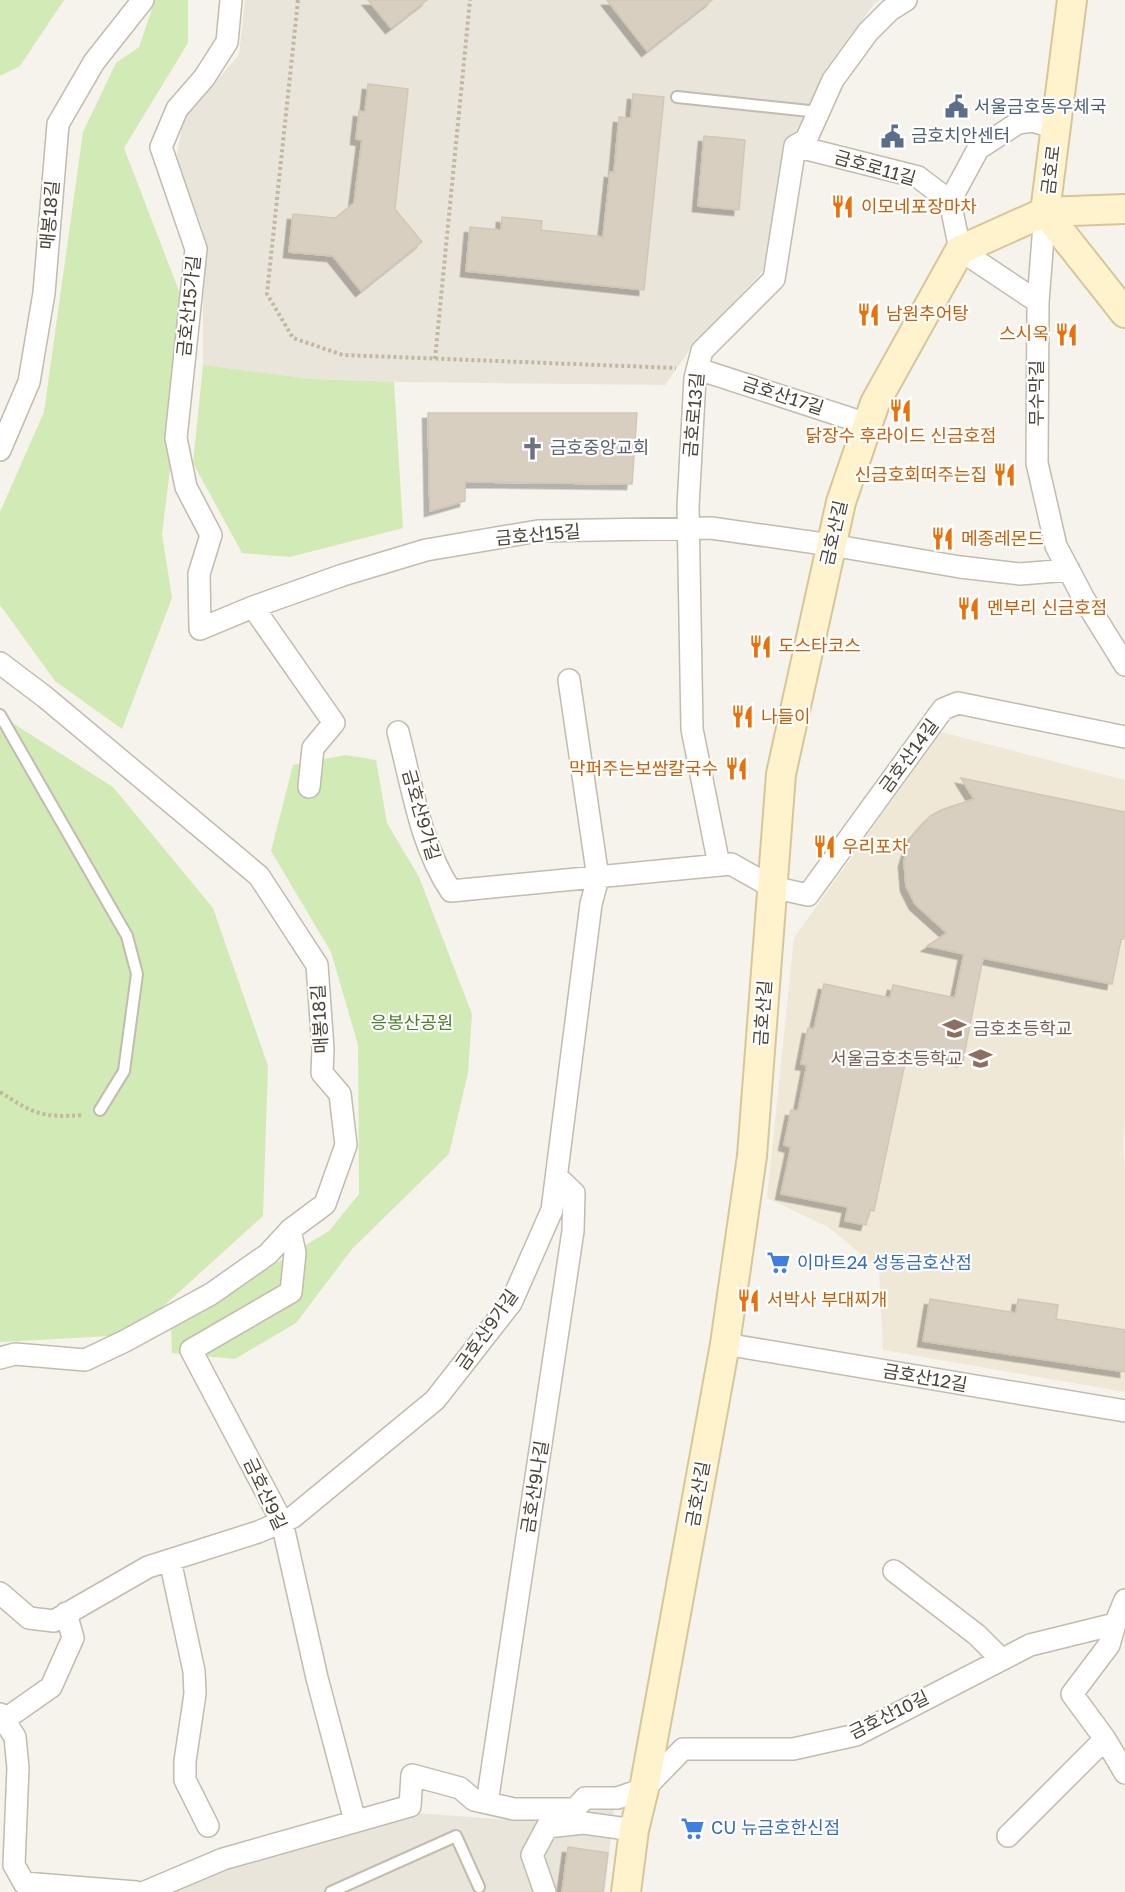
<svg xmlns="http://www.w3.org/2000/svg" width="1125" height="1892" font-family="'Golos Text','Noto Sans KR',sans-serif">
<defs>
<filter id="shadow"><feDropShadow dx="-5.5" dy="5.5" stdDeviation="0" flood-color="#0004"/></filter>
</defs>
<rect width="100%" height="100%" fill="#f6f3ec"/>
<path fill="#eae5da" d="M 245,0 L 880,0 L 875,3 L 827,67 L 783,160 L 763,271 L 691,348 L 665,385 L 394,382 L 313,379 L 203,365 L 203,230 L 176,161 L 183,119 L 239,55 Z
M 614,1808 L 605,1892 L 175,1892 L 253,1859 L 417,1813 L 525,1821 Z"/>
<path fill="#efe8d6" d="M 941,732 L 1125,780 L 1125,1121 L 1123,1145 L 1125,1169 L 1125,1392 L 883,1350 L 879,1269 L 828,1227 L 767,1198 L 794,938 Z"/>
<path fill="#d2eab5" d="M 0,0 L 64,0 L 20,66 L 0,76 Z
M 155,0 L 188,0 L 188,43 L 124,148 L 189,317 L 162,534 L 172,598 L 122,729 L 55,681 L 0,605 L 0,512 L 44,412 L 83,132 L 116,63 L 139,47 Z
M 203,365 L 313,379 L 394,382 L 403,528 L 290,557 L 242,553 L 193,463 Z
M 0,715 L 113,787 L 213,908 L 268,1066 L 263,1216 L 157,1312 L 110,1336 L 0,1342 Z
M 346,755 L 376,760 L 387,823 L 419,877 L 472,1014 L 468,1073 L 449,1154 L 352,1249 L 296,1323 L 235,1359 L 172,1353 L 171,1327 L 329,1231 L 359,1194 L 358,1045 L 331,952 L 271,851 L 293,765 Z"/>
<path fill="#d8cfc1" stroke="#d3c7b4" stroke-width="1.5" filter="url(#shadow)" d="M 368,0 L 427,0 L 391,28 Z
M 607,0 L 712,0 L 647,51 Z
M 368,84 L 408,89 L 395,209 L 422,242 L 361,291 L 333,256 L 289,252 L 293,214 L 335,218 L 354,203 L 362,140 L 356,139 L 359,111 L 365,112 Z
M 633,94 L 664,97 L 644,290 L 466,271 L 470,227 L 501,230 L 502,217 L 542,221 L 541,230 L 603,237 L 610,172 L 614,173 L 619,117 L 631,118 Z
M 704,136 L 745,140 L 739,210 L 698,206 Z
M 428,413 L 637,413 L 632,484 L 465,482 L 465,501 L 430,511 Z
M 961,778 L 1125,812 L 1125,937 L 1121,940 L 1112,984 L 983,958 L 963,1061 L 911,1050 L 904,1068 L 874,1211 L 870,1210 L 866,1225 L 845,1221 L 848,1207 L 781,1194 L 791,1147 L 784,1145 L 791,1110 L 798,1111 L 807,1065 L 801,1064 L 808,1028 L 814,1029 L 824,984 L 890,998 L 893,985 L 955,998 L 964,954 L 927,946 L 947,933 L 915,904 L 906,886 L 904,861 L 911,838 L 930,816 L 941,810 L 974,799 Z
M 930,1299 L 1016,1313 L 1018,1299 L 1058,1305 L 1056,1319 L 1125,1330 L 1125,1372 L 923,1341 Z
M 568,1847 L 608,1853 L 603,1892 L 562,1892 Z"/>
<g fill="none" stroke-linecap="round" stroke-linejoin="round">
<defs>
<path id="lane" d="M 677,97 L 819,112
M 0,715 L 127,936 L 137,974 L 124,1071 L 100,1110
M 331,1892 L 456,1836 L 479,1887"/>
<path id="street" d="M 231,0 L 227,42 L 204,78 L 177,109 L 161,147 L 196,249 L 176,438 L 186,487 L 211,535 L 199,574 L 200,629 L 253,607 L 343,575 L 426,550 L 538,531 L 711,528 L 831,545 L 960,567 L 1020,574 L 1069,570
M 795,146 L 918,177 L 950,201
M 1045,212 L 1038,302 L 1037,463 L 1056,546 L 1084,599 L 1125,665
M 1038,302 L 960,250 L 950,201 L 978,149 L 1018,123 L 1032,121 L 1056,128
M 698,369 L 867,424
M 0,450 L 29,382 L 44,293 L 58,124 L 94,62 L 143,0
M 253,607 L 334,723 L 313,748 L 309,787
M 0,663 L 45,697 L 259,876 L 317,965 L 323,1049 L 322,1073 L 340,1094 L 346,1145 L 325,1204 L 290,1230 L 268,1254 L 211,1294 L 125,1341 L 85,1360 L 15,1354 L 0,1358
M 398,732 C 412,785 420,845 451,891 L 731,864 L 772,887 L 808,895 L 943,709 L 958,703 L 1125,737
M 719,865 L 692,729 L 688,507 L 695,378 L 702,351 L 774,279 L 795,146 L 806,140 L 833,80 L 868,32 L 890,10 L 906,0
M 290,1230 L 295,1253 L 291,1292 L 191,1350 L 282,1522 L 317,1678 L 355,1821
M 725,1344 L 1125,1411
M 170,1560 L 194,1671 L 195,1694 L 185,1761 L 185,1780 L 208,1826
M 894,1571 L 977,1635 L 1001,1659
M 0,1593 L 29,1618 L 54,1621 L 148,1567 L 258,1532 L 293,1517 L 435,1400 L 511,1303 L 552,1210 L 591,904 L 598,878 L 569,680
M 1115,1624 L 1109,1645 L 1072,1694 L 1105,1739 L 1125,1773
M 0,1714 L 15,1737 L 18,1768 L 14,1865 L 24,1883 L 136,1892
M 4,1720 L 51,1687 L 73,1638 L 66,1613
M 487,1803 L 573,1231 L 574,1193 L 557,1177
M 1008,1836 L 1105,1739
M 145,1892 L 223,1859 L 410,1806 L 412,1775 L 460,1788 L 474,1800 L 514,1809 L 575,1809 L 585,1798 L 617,1798 L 644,1789 L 683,1749 L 793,1749 L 856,1735 L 1030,1645 L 1115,1624 L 1125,1600
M 545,1892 L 532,1855 L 547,1827 L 584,1823 L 634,1830"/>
<path id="secondary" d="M 1072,0 L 1045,212 L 1125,313
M 626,1892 L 634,1830 L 644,1789 L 725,1344 L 752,1156 L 781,774 L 841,502 L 875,403 L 960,250 L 1045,212 L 1125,209"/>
</defs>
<use href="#lane" stroke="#c2bbae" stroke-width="14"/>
<use href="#street" stroke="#c2bbae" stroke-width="24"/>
<use href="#secondary" stroke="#d6c79b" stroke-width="32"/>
<path stroke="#c4b79f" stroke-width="4" stroke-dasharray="3 3" stroke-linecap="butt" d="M 298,0 L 267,294 L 293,338 L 343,355 L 676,368
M 435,359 L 470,0
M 0,1092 C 34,1114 42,1118 83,1115"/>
<use href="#lane" stroke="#fff" stroke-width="10"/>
<use href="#street" stroke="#fff" stroke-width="21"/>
<use href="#secondary" stroke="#fff3cd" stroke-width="28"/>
</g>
<defs>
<symbol id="civic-bare" viewBox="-9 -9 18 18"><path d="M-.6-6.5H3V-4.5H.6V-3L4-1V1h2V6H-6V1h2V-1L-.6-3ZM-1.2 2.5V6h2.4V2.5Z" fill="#5c6f8a" stroke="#fff" stroke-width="2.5" paint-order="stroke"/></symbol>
<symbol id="restaurant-bare" viewBox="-9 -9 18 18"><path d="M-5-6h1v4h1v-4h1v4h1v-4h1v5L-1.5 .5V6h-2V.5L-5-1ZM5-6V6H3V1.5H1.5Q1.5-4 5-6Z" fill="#e8710a" stroke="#fff" stroke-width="2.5" paint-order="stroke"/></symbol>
<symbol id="church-bare" viewBox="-9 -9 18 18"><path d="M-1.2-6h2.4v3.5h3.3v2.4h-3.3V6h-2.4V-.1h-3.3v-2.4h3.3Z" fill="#6b7280" stroke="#fff" stroke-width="2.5" paint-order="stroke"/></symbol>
<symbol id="school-bare" viewBox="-9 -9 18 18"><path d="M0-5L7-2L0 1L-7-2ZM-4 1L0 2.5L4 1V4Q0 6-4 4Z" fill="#8d6e63" stroke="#fff" stroke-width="2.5" paint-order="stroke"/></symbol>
<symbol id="supermarket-bare" viewBox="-9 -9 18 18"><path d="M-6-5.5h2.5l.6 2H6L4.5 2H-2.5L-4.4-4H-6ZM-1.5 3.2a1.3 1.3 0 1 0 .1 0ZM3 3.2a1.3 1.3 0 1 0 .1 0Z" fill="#3f7fe0" stroke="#fff" stroke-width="2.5" paint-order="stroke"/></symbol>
</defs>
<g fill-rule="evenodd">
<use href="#civic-bare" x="940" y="90" width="33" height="33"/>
<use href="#civic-bare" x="876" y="120" width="33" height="33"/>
<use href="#restaurant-bare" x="826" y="190" width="33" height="33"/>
<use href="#restaurant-bare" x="852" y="298" width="33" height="33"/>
<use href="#restaurant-bare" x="1050" y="318" width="33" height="33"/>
<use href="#restaurant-bare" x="884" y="394" width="33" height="33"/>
<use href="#church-bare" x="516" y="432" width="33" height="33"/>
<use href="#restaurant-bare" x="988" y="458" width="33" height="33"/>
<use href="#restaurant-bare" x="926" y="522" width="33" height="33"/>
<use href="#restaurant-bare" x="952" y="592" width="33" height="33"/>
<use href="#restaurant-bare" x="744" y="630" width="33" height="33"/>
<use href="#restaurant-bare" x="726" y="700" width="33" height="33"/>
<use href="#restaurant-bare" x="720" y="752" width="33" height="33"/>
<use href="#restaurant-bare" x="808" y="830" width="33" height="33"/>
<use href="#school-bare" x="938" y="1012" width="33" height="33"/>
<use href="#school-bare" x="964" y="1042" width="33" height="33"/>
<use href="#supermarket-bare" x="762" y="1246" width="33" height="33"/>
<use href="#restaurant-bare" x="732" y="1284" width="33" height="33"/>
<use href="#supermarket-bare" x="676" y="1812" width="33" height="33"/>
</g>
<g text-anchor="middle" stroke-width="4.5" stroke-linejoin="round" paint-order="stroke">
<g font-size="18" fill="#4e5e75" stroke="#fff" text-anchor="start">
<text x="974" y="113">서울금호동우체국</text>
<text x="911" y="142">금호치안센터</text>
</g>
<g font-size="18" fill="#4b4439" stroke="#fff">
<text transform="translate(875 168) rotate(16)" y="6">금호로11길</text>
<text transform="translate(1051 170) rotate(-83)" y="6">금호로</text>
<text transform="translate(50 215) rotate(-85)" y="6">매봉18길</text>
<text transform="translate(189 306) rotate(-84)" y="6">금호산15가길</text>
<text transform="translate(1037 393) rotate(-90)" y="6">무수막길</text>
<text transform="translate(783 396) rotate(18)" y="6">금호산17길</text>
<text transform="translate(694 415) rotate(-85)" y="6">금호로13길</text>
<text transform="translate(834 533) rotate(-77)" y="6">금호산길</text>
<text transform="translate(538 535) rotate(-5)" y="6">금호산15길</text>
<text transform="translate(909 756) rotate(-54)" y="6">금호산14길</text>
<text transform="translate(421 815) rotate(74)" y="6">금호산9가길</text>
<text transform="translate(763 1013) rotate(-86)" y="6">금호산길</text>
<text transform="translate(320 1019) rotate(-93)" y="6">매봉18길</text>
<text transform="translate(487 1330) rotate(-55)" y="6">금호산9가길</text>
<text transform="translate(925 1378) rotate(10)" y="6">금호산12길</text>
<text transform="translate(535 1487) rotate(-81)" y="6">금호산9나길</text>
<text transform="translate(265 1494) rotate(65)" y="6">금호산9길</text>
<text transform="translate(698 1494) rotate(-80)" y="6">금호산길</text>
<text transform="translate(889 1715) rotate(-26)" y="6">금호산10길</text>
</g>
<g font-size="18" fill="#c56008" stroke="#fff" text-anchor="start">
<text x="861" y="213">이모네포장마차</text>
<text x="886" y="320">남원추어탕</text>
<text x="1049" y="340" text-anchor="end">스시옥</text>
<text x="901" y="442" text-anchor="middle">닭장수 후라이드 신금호점</text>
<text x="987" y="481" text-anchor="end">신금호회떠주는집</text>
<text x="961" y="545">메종레몬드</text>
<text x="987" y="614">멘부리 신금호점</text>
<text x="778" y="652">도스타코스</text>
<text x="761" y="723">나들이</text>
<text x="718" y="775" text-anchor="end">막퍼주는보쌈칼국수</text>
<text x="842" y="853">우리포차</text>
<text x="767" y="1306">서박사 부대찌개</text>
</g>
<g font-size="18" fill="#5b616d" stroke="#fff" text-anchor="start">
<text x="550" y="454">금호중앙교회</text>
</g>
<g font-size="18" fill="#4a7f2a" stroke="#fff">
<text x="412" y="1029">응봉산공원</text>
</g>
<g font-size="18" fill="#785e54" stroke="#fff" text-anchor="start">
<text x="973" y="1035">금호초등학교</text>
<text x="963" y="1065" text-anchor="end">서울금호초등학교</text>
</g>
<g font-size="18" fill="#366cbe" stroke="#fff" text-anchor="start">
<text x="797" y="1269">이마트24 성동금호산점</text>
<text x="711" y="1834">CU 뉴금호한신점</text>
</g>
</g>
</svg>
